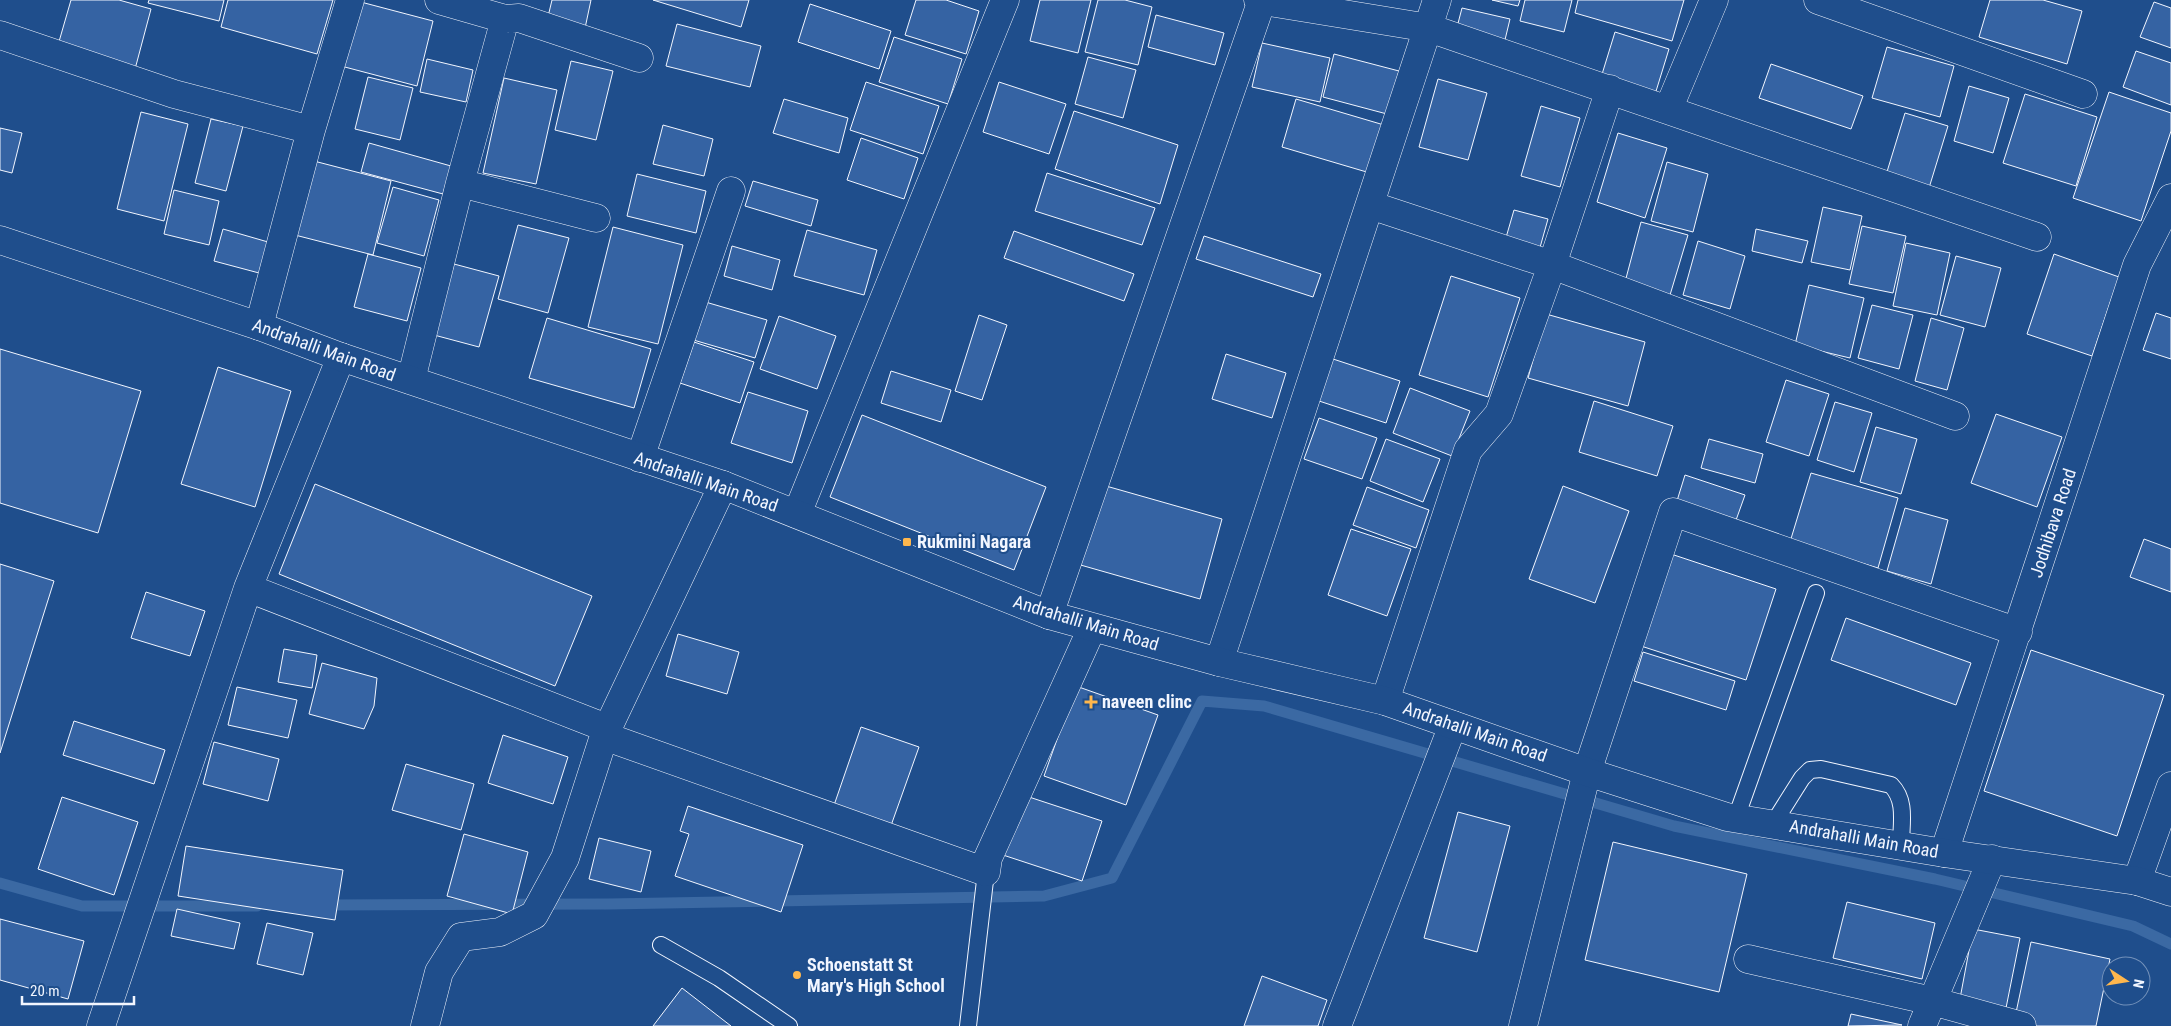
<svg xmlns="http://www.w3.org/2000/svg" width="2171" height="1026" font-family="'Roboto Condensed',sans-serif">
<rect width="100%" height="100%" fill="#1f4e8c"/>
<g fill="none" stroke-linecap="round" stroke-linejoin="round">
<path stroke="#3b69a3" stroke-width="11" d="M 0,883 L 82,906 L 257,906
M 323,905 L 609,904 L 1044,896 L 1112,878 L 1202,701 L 1264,706 L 1674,826 L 1935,879 L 2133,926 L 2171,944"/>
</g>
<path fill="#3563a3" stroke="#f2f6ff" d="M 71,0 L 119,0 L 151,9 L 134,73 L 56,52 Z
M 149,0 L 224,0 L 219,21 L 148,3 Z
M 228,0 L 333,0 L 317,54 L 221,27 Z
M 552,0 L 591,0 L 584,33 L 546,25 Z
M 653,0 L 749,0 L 741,27 Z
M 916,0 L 946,0 L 979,11 L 966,54 L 905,35 Z
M 1040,0 L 1091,0 L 1078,53 L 1030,41 Z
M 1098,0 L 1125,0 L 1152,7 L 1138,65 L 1085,52 Z
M 1492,0 L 1520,0 L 1518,6 Z
M 1525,0 L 1572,0 L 1564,32 L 1520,21 Z
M 1578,0 L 1684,0 L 1672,41 L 1575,13 Z
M 1990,0 L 2043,0 L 2082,11 L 2067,64 L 1979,37 Z
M 357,1 L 433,21 L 417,86 L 341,66 Z
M 2154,2 L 2171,8 L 2171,48 L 2140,37 Z
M 810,4 L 891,31 L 879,69 L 798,42 Z
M 1462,8 L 1510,19 L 1504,44 L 1456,31 Z
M 1156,15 L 1224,33 L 1215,65 L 1148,47 Z
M 677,24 L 761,46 L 750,87 L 666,66 Z
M 1615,32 L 1669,49 L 1653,101 L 1599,84 Z
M 894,37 L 962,59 L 948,104 L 879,82 Z
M 1262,43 L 1330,58 L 1320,102 L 1252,87 Z
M 1887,47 L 1954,66 L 1940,117 L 1872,98 Z
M 2136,51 L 2171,63 L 2171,105 L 2123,87 Z
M 1334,54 L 1399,71 L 1387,114 L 1323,97 Z
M 1088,57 L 1136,70 L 1123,118 L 1075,104 Z
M 427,59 L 473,70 L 466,102 L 420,92 Z
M 571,61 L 613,71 L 596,140 L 555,130 Z
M 1771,64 L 1863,96 L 1851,129 L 1759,98 Z
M 368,77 L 413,88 L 400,140 L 355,129 Z
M 504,78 L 557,90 L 536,184 L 483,173 Z
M 1438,79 L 1487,93 L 1468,160 L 1419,147 Z
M 866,82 L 939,106 L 923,154 L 850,130 Z
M 999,82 L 1066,104 L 1049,154 L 983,132 Z
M 1969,86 L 2009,98 L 1993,153 L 1954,141 Z
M 2109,92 L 2171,113 L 2171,131 L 2141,221 L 2073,198 Z
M 2025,94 L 2097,117 L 2076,186 L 2003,163 Z
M 784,99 L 848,118 L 839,153 L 773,133 Z
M 1296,99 L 1384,125 L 1370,173 L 1282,147 Z
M 1541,106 L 1580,118 L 1560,187 L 1521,176 Z
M 1074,111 L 1178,145 L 1160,204 L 1055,169 Z
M 141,112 L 188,124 L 164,221 L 117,209 Z
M 1905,113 L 1948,126 L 1929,188 L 1886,175 Z
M 211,119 L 243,126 L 226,191 L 195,183 Z
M 663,125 L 713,139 L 704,176 L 653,164 Z
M 0,128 L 22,133 L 12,173 L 0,170 Z
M 1618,133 L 1667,148 L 1645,218 L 1597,202 Z
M 861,138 L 918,158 L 904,199 L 847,180 Z
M 369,143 L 451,166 L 443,194 L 361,172 Z
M 310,160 L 391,181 L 373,255 L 291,234 Z
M 1667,162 L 1708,174 L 1693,232 L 1651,221 Z
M 1047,173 L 1155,208 L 1142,245 L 1035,211 Z
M 637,174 L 706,191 L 696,233 L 627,216 Z
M 753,181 L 818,200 L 811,226 L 745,206 Z
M 393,187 L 439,200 L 424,256 L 377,243 Z
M 174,190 L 219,201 L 209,245 L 164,234 Z
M 1823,207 L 1862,216 L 1850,270 L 1811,262 Z
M 1514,210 L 1548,219 L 1539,251 L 1505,241 Z
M 1641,222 L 1688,235 L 1670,295 L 1625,282 Z
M 518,225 L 569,238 L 548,313 L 498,299 Z
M 1862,226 L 1906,236 L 1893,293 L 1849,284 Z
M 613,227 L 683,245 L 658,344 L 588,327 Z
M 223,229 L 268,242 L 259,273 L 214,261 Z
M 1756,229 L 1808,241 L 1802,263 L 1752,251 Z
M 807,230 L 877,250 L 864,295 L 794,276 Z
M 1014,231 L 1134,274 L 1124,301 L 1004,258 Z
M 1204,236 L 1321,274 L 1313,297 L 1196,259 Z
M 1698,241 L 1745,256 L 1730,309 L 1683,295 Z
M 1906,243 L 1950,253 L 1937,315 L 1893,306 Z
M 732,246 L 780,260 L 772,290 L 724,276 Z
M 368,254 L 421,268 L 407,321 L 354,307 Z
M 2054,254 L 2119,277 L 2092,356 L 2027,334 Z
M 1956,256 L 2001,268 L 1985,327 L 1940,315 Z
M 454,264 L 499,276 L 479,347 L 434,335 Z
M 1451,276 L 1520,298 L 1488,397 L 1419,375 Z
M 1809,285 L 1864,298 L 1850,358 L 1795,345 Z
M 702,301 L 767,320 L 755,358 L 690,339 Z
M 1872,305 L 1913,315 L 1899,369 L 1858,358 Z
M 2156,313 L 2171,318 L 2171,359 L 2143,350 Z
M 1546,314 L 1645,342 L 1628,406 L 1528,378 Z
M 979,315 L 1007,325 L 982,400 L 955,391 Z
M 779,316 L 836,336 L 817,389 L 760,369 Z
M 547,318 L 651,349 L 634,408 L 529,378 Z
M 1931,318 L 1964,328 L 1947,390 L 1915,381 Z
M 694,342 L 754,362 L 740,403 L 680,383 Z
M 0,349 L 141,391 L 98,533 L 0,503 Z
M 1226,354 L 1286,373 L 1272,418 L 1212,399 Z
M 1330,358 L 1400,381 L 1386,423 L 1316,400 Z
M 218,367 L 291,391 L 255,507 L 181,484 Z
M 891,371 L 951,390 L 941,422 L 881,403 Z
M 1786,380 L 1829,394 L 1809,456 L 1766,442 Z
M 1410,388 L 1470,411 L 1452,456 L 1393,433 Z
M 748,392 L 808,411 L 792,463 L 731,443 Z
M 1594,401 L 1673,426 L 1657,476 L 1579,452 Z
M 1835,402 L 1872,413 L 1854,472 L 1817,460 Z
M 1996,414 L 2062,437 L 2037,507 L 1971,483 Z
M 862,415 L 1046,487 L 1014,570 L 830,497 Z
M 1319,418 L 1377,438 L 1362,479 L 1304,459 Z
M 1876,427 L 1917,439 L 1901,494 L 1860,482 Z
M 1386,439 L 1440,459 L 1423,502 L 1370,481 Z
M 1709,439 L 1763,454 L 1755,483 L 1701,468 Z
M 1811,473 L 1898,498 L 1878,568 L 1790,542 Z
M 1685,475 L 1745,495 L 1735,523 L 1676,504 Z
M 315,484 L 592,596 L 555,686 L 279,574 Z
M 1099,484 L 1222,519 L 1200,599 L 1077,564 Z
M 1563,486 L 1629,511 L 1595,603 L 1529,579 Z
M 1367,487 L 1429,510 L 1416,548 L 1353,525 Z
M 1905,508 L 1948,520 L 1931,584 L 1887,571 Z
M 1351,529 L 1411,549 L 1387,616 L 1328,595 Z
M 2144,539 L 2171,549 L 2171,592 L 2130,577 Z
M 1671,554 L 1776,589 L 1746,680 L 1641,646 Z
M 0,564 L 54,581 L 0,753 Z
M 146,592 L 205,611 L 190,656 L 131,638 Z
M 1846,618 L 1971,663 L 1956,705 L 1831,660 Z
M 678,634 L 739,652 L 727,694 L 666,676 Z
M 284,649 L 317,655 L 312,688 L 278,682 Z
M 2031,650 L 2164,695 L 2117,836 L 1984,791 Z
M 1643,652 L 1735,681 L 1726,710 L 1634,681 Z
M 322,663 L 377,678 L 374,706 L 364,729 L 309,714 Z
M 1076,686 L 1158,715 L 1126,805 L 1044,776 Z
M 237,687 L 297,700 L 288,738 L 228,725 Z
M 74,721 L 165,750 L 154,784 L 63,755 Z
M 861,727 L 919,747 L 888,834 L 831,814 Z
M 503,735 L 568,757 L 553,804 L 488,783 Z
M 214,742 L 279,759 L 268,801 L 203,784 Z
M 406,764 L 474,784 L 461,830 L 392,810 Z
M 1023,795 L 1102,821 L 1082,881 L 1003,855 Z
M 62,797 L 138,822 L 114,895 L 38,869 Z
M 688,806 L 803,845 L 781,912 L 675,876 L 689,834 L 680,831 Z
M 1458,812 L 1510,826 L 1477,952 L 1424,938 Z
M 464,834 L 528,852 L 512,914 L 447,896 Z
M 599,838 L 651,851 L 641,892 L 589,879 Z
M 1613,842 L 1747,874 L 1719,992 L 1585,960 Z
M 186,846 L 343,870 L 335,920 L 178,896 Z
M 1847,902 L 1935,923 L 1922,979 L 1833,958 Z
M 177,909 L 240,923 L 234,949 L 171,936 Z
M 0,919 L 84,941 L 68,999 L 0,980 Z
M 267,923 L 313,933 L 303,975 L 257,964 Z
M 1973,929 L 2020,938 L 2005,1013 L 1959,1004 Z
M 2031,942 L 2110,959 L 2096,1026 L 2035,1026 L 2014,1022 Z
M 1262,976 L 1327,1000 L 1318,1026 L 1244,1026 Z
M 682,988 L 731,1026 L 653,1026 Z
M 1851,1014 L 1902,1025 L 1848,1026 Z"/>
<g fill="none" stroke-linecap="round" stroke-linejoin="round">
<defs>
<path id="lane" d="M 1736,818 L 1816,593
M 1773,824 L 1802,778 L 1810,770 L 1821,769 L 1891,785 C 1907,801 1901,824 1901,845
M 661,945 L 719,978 L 789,1026
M 968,1026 L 986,872"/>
<path id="street" d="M 1258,0 L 1429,28 L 2037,237
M 1818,0 L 2083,94
M 505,19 L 519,18 L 639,58
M 0,35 L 174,94 L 311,130
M 1668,110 L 1714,0
M 460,183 L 596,218
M 1370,205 L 1552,265 L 1955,416
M 259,326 L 311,130 L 350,0
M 411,380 L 460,183 L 505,19 L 439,0
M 640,458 L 731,191
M 723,485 L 604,736 L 986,872 L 988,858 L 1092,628
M 797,514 L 1005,0
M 248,588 L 609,729
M 1049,615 L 1262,0
M 1219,662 L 1437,0
M 1385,701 L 1468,450 L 1499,414 L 1552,265 L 1610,89
M 1944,853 L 2137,265 L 2171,198
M 2137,881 L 2171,786
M 1748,959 L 1932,1001 L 2022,1026
M 101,1026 L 248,588 L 341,357
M 425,1026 L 439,972 L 461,937 L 500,932 L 534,915 L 565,858 L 604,736
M 1337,1026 L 1453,725
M 1523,1026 L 1587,772 L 1673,512 L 2018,632
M 1922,1026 L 1992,859"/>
<path id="secondary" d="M 0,240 L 259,326 L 341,357 L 723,485 L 1049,615 L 1219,662 L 1385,701 L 1587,772 L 1727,817 L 1944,853 L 2137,881 L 2171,892"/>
</defs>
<use href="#lane" stroke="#f2f6ff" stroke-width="18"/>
<use href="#street" stroke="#f2f6ff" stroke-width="29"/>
<use href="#secondary" stroke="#f2f6ff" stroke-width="29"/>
<use href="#lane" stroke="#1f4e8c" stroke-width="16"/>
<use href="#street" stroke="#1f4e8c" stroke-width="28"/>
<use href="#secondary" stroke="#1f4e8c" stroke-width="28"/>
</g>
<g fill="#ffb74d" stroke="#1f4e8c" stroke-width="2">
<rect x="902" y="537" width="10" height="10" rx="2.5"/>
<path d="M1088.5 694.5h5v5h5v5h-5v5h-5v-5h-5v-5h5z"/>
<circle cx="797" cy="975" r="5"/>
</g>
<g text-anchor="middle" stroke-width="4" stroke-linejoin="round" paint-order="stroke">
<g font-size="18" fill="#f2f6ff" stroke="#1f4e8c">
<text transform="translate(324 350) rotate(20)" y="6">Andrahalli Main Road</text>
<text transform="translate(706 482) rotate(19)" y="6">Andrahalli Main Road</text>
<text transform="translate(2053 523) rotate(-72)" y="6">Jodhibava Road</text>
<text transform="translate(1086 623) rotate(17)" y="6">Andrahalli Main Road</text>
<text transform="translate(1475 732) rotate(19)" y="6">Andrahalli Main Road</text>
<text transform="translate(1864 839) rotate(10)" y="6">Andrahalli Main Road</text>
</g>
<g font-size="18" font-weight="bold" fill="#f2f6ff" stroke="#1f4e8c" text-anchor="start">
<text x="917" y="548">Rukmini Nagara</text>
<text x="1102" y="708">naveen clinc</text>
<text x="807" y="971">Schoenstatt St<tspan x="807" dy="21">Mary's High School</tspan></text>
</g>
</g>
<g transform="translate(2126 981) rotate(102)"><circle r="24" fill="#1f4e8c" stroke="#7391ba"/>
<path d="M0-4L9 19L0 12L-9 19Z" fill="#ffb74d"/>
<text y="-8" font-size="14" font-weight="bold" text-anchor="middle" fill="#f2f6ff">N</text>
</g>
<path d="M22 996v8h112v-8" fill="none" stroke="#f2f6ff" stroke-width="2.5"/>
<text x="30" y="996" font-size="15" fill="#f2f6ff" stroke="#1f4e8c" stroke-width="4" paint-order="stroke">20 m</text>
</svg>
